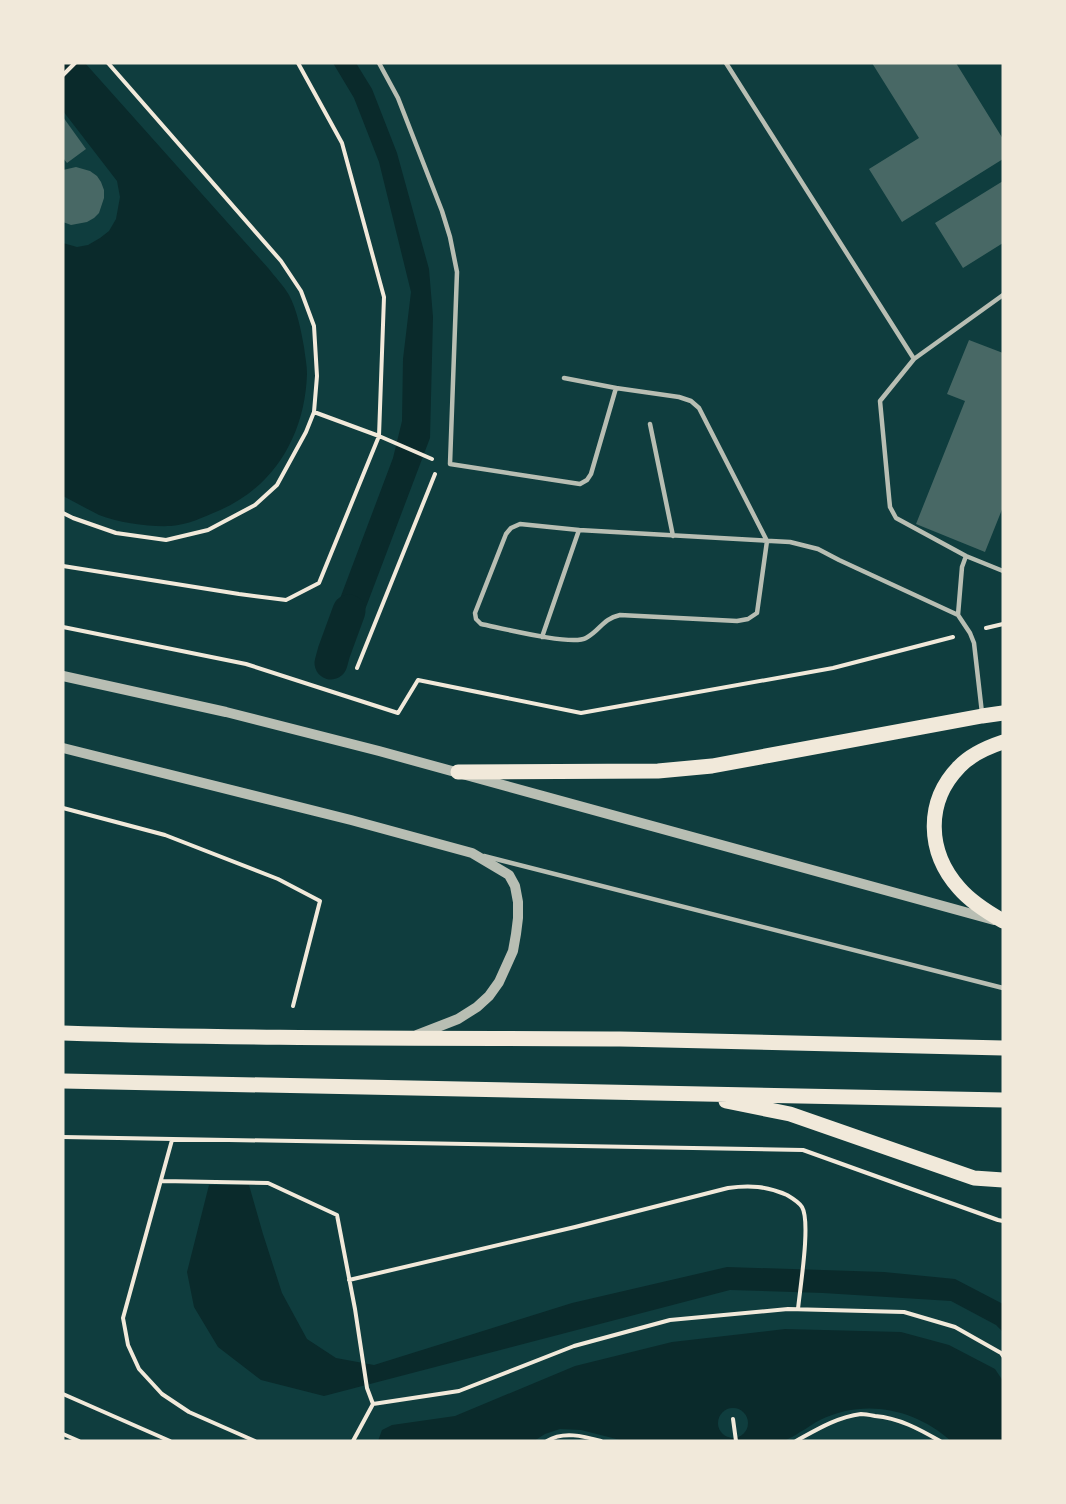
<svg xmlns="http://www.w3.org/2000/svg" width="1066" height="1504" font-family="'Fira Sans Condensed',sans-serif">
<rect width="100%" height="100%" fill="#0f3d3e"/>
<path fill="#0a2a2b" d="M 63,63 L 85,63 L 269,269 C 275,277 284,286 289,295 C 297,310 301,330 304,347 C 305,356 307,365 307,374 C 305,434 275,487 218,511 C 204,517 187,525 171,526 C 150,527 119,523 99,515 C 87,509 75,502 63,496 L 63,243 L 77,247 L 88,245 L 100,238 L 109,231 L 116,219 L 120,197 L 117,181 L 63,111 Z
M 333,63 L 356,63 L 372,89 L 397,153 L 429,269 L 433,317 L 430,438 L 349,652 L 334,652 L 321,649 L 393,458 L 402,421 L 403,359 L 411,292 L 379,162 L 354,98 Z
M 209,1185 L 249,1185 L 263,1234 L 282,1293 L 307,1339 L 336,1358 L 374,1365 L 572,1303 L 727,1267 L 884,1272 L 955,1279 L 1003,1304 L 1003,1332 L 996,1325 L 951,1301 L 823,1293 L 730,1290 L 324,1396 L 261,1380 L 218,1347 L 194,1307 L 187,1272 Z
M 785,1329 L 901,1332 L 949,1345 L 995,1369 L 1003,1381 L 1003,1441 L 951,1441 C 915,1409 865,1398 820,1420 C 813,1423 807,1429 800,1432 C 795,1436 789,1438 784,1441 L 624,1441 L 581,1430 L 560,1429 L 545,1434 L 534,1441 L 378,1441 L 382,1430 L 392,1425 L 455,1416 L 575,1366 L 672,1342 Z"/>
<path fill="#0f3d3e" d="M718 1423a15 15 0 1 1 30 0a15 15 0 1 1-30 0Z"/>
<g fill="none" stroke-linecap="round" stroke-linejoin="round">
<path stroke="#0a2a2b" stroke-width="33" d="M 331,663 L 334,652 L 349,611"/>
</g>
<path fill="#486865" d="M 872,63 L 956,63 L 1003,139 L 1003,159 L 902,222 L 869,169 L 919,138 Z
M 63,117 L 86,149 L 67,163 L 63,158 Z
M 76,167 L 90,171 L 97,176 L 101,182 L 104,190 L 104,198 L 99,213 L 94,218 L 87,222 L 71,225 L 63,222 L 63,170 Z
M 1003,181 L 1003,243 L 963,268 L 935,223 Z
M 969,340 L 1003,353 L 1003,507 L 985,552 L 916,524 L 965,401 L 947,394 Z"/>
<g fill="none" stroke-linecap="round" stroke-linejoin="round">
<path stroke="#f1e9da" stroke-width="4" d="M 63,75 L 75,63
M 314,412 L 379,436 L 432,459
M 63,513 L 73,518 L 116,533 L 166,540 L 208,530 L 255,505 L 277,485 L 306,432 L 314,412 L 317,376 L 314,326 L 301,291 L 281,261 L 108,63
M 63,566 L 239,594 L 286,600 L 319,583 L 379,436 L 384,297 L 342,143 L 298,63
M 63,627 L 246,664 L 398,713 L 418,680 L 581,713 L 833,668 L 953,637
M 986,628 L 1003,624
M 357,668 L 435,474
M 63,808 L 165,835 L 278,879 L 320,901 L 293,1006
M 63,1137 L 803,1150 L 998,1220 L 1003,1221
M 172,1140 L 123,1318 L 128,1345 L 139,1369 L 162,1394 L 189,1412 L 255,1441
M 162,1181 L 268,1183 L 337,1215 L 355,1309 L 367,1388 L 373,1404
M 349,1280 L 575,1227 L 728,1188 C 749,1185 767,1186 787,1195 C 792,1198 799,1202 802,1207 C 811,1222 800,1288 798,1309
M 63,1394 L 170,1441
M 733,1419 L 736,1441
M 63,1434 L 79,1441
M 353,1441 L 373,1404 L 459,1391 L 574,1346 L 670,1320 L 788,1309 L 904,1312 L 955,1327 L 1001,1353 L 1003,1356
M 547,1441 C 563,1431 583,1436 601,1441
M 796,1441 C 816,1430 837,1417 861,1414 C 865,1414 870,1415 875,1416 C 899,1418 919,1429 940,1441"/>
<path stroke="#b8beb3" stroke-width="4.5" d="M 379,63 L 398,98 L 442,211 L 450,237 L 457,272 L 450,464 L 580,484 L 587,480 L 591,474 L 616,388
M 726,63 L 914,359
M 1003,295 L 914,359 L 880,401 L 889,497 L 890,507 L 896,518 L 966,556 L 1003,571
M 564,378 L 616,388 L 679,397 L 691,401 L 699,408 L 767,541 L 757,613 L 748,619 L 737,621 L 620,615 C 602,619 601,630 586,638 C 572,646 501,628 481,624 L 476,619 L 475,613 L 506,534 L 511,528 L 520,524 L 579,530
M 650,424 L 673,536
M 958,615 L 962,567 L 966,556
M 542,637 L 579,530 L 790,542 L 818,549 L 839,560 L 958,615 L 970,633 L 974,643 L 982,713
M 484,856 L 1003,988"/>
<path stroke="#b8beb3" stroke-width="10" d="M 63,676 L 226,712 L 379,751 L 994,920
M 63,748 L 351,820 L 472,853 L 509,875 L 515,886 L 518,902 L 518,918 L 516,934 L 513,951 L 499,982 L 489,996 L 477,1007 L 458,1019 L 417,1035"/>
<path stroke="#f1e9da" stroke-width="15" d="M 1003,742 C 988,747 970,755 959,767 C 925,802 927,852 959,888 C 971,902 987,912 1003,921
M 458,772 L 658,771 L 712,766 L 982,716 L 1003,713
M 63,1033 C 249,1039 435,1038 620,1039 C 748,1041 876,1045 1003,1048
M 63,1081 L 1003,1100
M 726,1101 L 790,1114 L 974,1178 L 1003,1180"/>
</g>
<rect width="1066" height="1504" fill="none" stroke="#f1e9da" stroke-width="129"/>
</svg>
